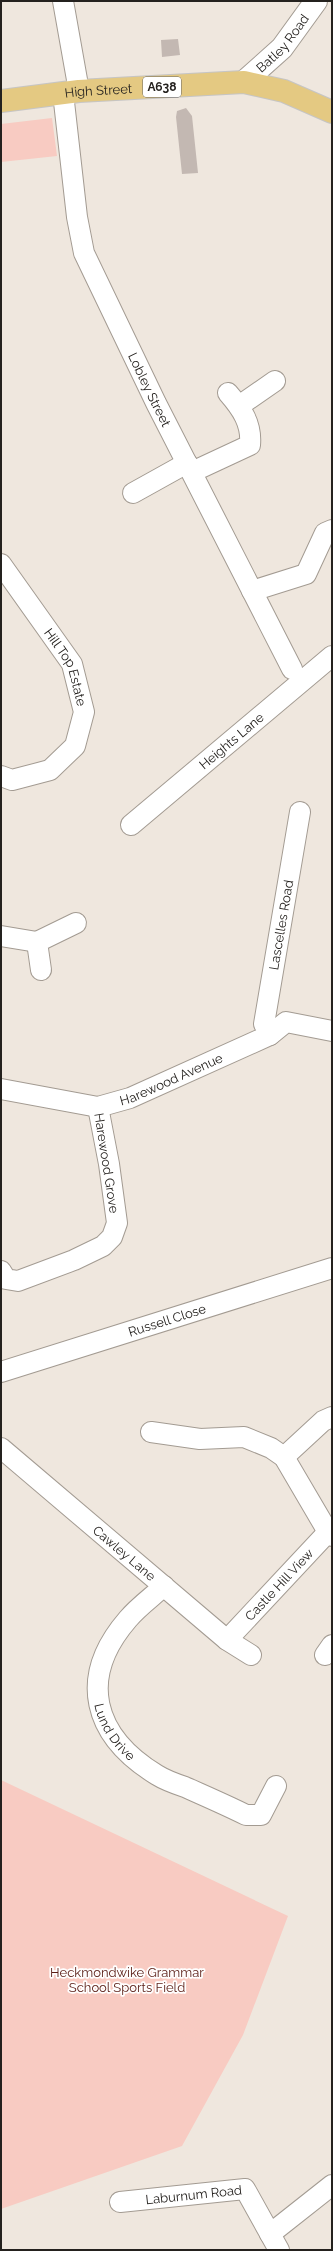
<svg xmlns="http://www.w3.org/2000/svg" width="333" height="2251" font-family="Raleway,sans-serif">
<rect width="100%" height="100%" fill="#efe7de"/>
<path fill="#f8cbc2" d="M 52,118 L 57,156 L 1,162 L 1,124 Z
M 1,1780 L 288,1916 L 243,2035 L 182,2146 L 1,2209 Z"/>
<path fill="#c3b8b2" d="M 178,39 L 180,55 L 162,57 L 161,40 Z
M 186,108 L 192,116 L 198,173 L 182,174 L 176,117 L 177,111 Z"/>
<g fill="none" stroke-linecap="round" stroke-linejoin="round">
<defs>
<g id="minor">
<path d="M 63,1 L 79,91"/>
<path id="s1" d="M 63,93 L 77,217 L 84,253 L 156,403 L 292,669"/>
<path d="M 239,406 L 275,381"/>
<path d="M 192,472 L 250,445 C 252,424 242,409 228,393"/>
<path d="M 133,493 L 187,463"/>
<path id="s2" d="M 1,564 L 72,664 L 84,712 L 75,746 L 50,770 L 12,780 L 1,776"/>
<path d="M 252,591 L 306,574 L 325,533 L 332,530"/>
<path id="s3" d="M 131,825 L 332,656"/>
<path d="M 1,936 L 37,942"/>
<path d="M 41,970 L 37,942 L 76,923"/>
<path id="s4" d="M 270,1035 L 264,1024 L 300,812"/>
<path id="s5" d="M 1,1089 L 98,1107 L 130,1098 L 270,1035 L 286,1022 L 332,1031"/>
<path d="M 1,1271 L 6,1279 L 18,1281 L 74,1260 L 103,1246 L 112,1237 L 117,1223 L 109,1164 L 98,1107"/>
<path id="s6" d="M 1,1372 L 332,1268"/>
<path d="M 151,1432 L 200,1439 L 244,1437 L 271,1448 L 284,1457 L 328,1532"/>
<path id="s7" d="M 1,1448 L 227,1640 L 251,1655"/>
<path d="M 284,1457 L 323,1421 L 332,1417"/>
<path id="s8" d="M 164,1586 C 152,1597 138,1607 128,1619 C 77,1678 93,1736 157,1775 C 165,1780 176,1784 185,1787 C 205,1796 226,1805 246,1815 L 261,1815 L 276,1786"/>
<path id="s9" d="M 227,1640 L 328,1532 L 332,1536"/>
<path d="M 325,1655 L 332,1645"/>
<path id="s10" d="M 120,2202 L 245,2189 L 279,2250"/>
<path d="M 270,2234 L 332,2185"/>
</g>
<g id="secondary">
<path id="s11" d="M 244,82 L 282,48 L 316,1"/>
</g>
<g id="primary">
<path id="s12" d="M 1,101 L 79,91 L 244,82 L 284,91 L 332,112"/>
</g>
</defs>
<use href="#minor" stroke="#a39b92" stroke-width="22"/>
<use href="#secondary" stroke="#a39b92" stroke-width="24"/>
<use href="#primary" stroke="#c6c5c4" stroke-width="24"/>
<use href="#minor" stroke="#fff" stroke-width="20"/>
<use href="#secondary" stroke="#fff" stroke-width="22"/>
<use href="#primary" stroke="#e4c982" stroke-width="22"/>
</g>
<g text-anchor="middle" stroke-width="3.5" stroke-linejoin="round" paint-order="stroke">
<rect fill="#fff" stroke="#666462" stroke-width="1" x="143" y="77" width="38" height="20" rx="3"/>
<g font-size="12" font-weight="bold" fill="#24211e">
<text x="162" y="91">A638</text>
</g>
<g font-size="13" fill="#24211e" stroke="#fff">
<text dy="5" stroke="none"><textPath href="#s11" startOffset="55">Batley Road</textPath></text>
<text dy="5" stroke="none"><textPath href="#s12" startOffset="98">High Street</textPath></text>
<text dy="5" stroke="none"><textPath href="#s1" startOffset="313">Lobley Street</textPath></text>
<text dy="5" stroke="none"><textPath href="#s2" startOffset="123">Hill Top Estate</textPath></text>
<text dy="5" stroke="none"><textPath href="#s3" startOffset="131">Heights Lane</textPath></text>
<text dy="5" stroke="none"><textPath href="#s4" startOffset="113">Lascelles Road</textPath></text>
<text dy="5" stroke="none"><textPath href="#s5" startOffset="177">Harewood Avenue</textPath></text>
<text transform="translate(107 1163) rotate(81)" y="5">Harewood Grove</text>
<text dy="5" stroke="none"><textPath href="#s6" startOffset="174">Russell Close</textPath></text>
<text dy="5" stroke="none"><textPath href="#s7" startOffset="162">Cawley Lane</textPath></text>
<text dy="5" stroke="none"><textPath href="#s9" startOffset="76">Castle Hill View</textPath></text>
<text dy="5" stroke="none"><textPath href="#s8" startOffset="174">Lund Drive</textPath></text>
<text dy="5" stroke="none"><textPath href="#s10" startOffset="74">Laburnum Road</textPath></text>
</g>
<g font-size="13" fill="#5a1d15" stroke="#fff">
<text x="127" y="1977">Heckmondwike Grammar<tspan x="127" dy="15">School Sports Field</tspan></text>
</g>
</g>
<rect width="333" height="2251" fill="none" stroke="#24211e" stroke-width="4"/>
</svg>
